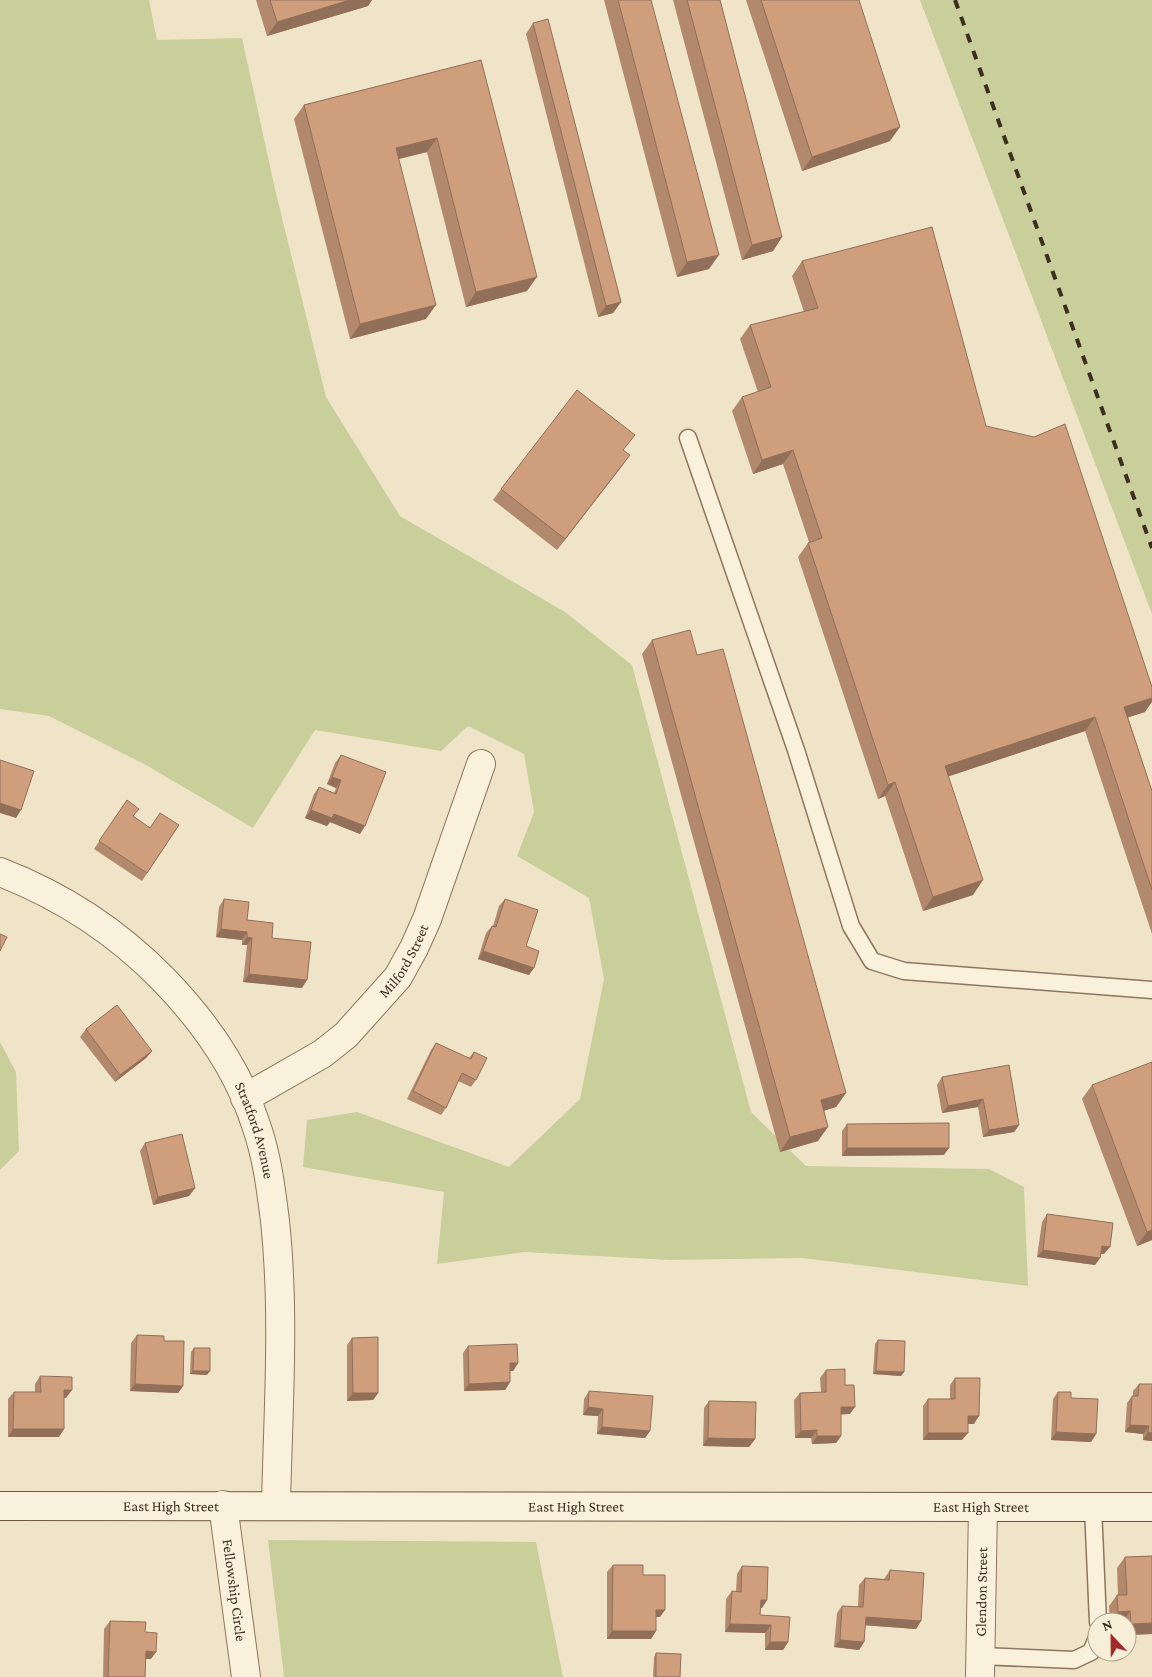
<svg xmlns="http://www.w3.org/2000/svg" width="1152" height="1677" font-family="'Crimson Pro',serif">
<rect width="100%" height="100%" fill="#f0e4c8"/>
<path fill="#c9cf9b" d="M 0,0 L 149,0 L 157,40 L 242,38 L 275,189 L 326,397 L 400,516 L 565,612 L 632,665 L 751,1112 L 806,1166 L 989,1169 L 1024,1187 L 1028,1286 L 803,1258 L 669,1260 L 524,1252 L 437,1264 L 444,1192 L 303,1167 L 307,1120 L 357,1112 L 509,1167 L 580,1099 L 604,979 L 589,898 L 517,856 L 534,812 L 524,754 L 468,726 L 441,751 L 315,730 L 253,828 L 146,765 L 49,716 L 0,709 Z
M 920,0 L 1152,0 L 1152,614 Z
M 0,1042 L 16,1072 L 19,1151 L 0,1170 Z
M 268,1540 L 536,1542 L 563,1677 L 284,1677 Z"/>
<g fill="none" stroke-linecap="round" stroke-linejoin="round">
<defs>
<path id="lane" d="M 688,438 L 796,750 L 851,926 L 872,961 L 904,971 L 1152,990
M 1093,1507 L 1098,1622
M 980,1656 L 1074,1660 L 1091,1652 L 1097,1638"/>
<g id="street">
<path id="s1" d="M 0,872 C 62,896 117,932 163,979 C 204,1021 238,1069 256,1125 C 267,1156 271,1189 275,1221 C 285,1315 278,1411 276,1505"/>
<path id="s2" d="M 245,1098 L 322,1054 L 346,1035 L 398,977 L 414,948 L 427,919 L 481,764"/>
<path id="s3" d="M 223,1505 L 246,1677"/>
<path id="s4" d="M 980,1677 L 983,1507"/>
</g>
<g id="secondary">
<path id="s5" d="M 0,1506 L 1152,1507"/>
</g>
</defs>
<use href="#lane" stroke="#8d765c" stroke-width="19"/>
<use href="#street" stroke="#8d765c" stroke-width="30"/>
<use href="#secondary" stroke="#6f573f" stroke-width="30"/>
<use href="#lane" stroke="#faf1dc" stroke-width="16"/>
<use href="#street" stroke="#faf1dc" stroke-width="28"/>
<use href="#secondary" stroke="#faf1dc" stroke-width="28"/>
<path stroke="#3d2e20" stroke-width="4" stroke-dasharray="9 9" stroke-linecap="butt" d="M 955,0 L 1152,548"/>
</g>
<path fill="#b2896c" d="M 256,0 L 372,0 L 368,6 L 267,36 Z
M 604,0 L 651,0 L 709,269 L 677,277 Z
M 673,0 L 720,0 L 782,237 L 773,251 L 742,260 Z
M 746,0 L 859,0 L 890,141 L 802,171 Z
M 533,23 L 621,302 L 613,313 L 598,317 L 526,34 Z
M 481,60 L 527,291 L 466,307 L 427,152 L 399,159 L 426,319 L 350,339 L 294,119 L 304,105 Z
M 802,261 L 986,426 L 1145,712 L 1128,717 L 1152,791 L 1152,934 L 1085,731 L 948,776 L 973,895 L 923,911 L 885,796 L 878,799 L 798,557 L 808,543 L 809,542 L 783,464 L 753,474 L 732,411 L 742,397 L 758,392 L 740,339 L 750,325 L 804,312 L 792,276 Z
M 624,451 L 622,466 L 557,550 L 493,500 L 501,489 Z
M 652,640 L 697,655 L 846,1093 L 836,1107 L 824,1111 L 818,1141 L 780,1152 L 642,654 Z
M 341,755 L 360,834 L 330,822 L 327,826 L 305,818 L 314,794 L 319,787 L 334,793 L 336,788 L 327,784 L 335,763 Z
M 127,800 L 133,816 L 150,828 L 179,825 L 142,881 L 94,849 Z
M 224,899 L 247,920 L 272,938 L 302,988 L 243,982 L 247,945 L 242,945 L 242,940 L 216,937 L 219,907 Z
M 505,899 L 526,946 L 529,975 L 478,959 L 486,933 L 492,926 L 493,926 L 499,906 Z
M 86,1029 L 152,1051 L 146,1058 L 115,1082 L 80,1037 Z
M 436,1043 L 469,1058 L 474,1052 L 476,1080 L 471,1087 L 458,1081 L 446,1108 L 441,1115 L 407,1099 L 431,1050 Z
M 1009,1065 L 1019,1125 L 1014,1132 L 983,1137 L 978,1107 L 942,1113 L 937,1085 L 942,1077 Z
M 1092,1085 L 1152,1240 L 1137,1246 L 1082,1099 Z
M 847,1124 L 944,1155 L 842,1156 L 842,1131 Z
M 145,1143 L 195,1188 L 189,1196 L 153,1205 L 140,1151 Z
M 1047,1214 L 1104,1254 L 1101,1254 L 1100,1258 L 1095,1265 L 1037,1257 L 1042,1222 Z
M 137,1335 L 164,1341 L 183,1386 L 178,1393 L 130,1391 L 131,1343 Z
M 352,1338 L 378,1393 L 373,1400 L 347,1401 L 347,1345 Z
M 878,1340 L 904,1372 L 901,1376 L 873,1374 L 875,1344 Z
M 468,1346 L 518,1363 L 513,1371 L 510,1371 L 510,1382 L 505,1390 L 464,1391 L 463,1353 Z
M 194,1348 L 207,1375 L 190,1374 L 191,1352 Z
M 826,1370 L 845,1385 L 850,1414 L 841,1414 L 841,1436 L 836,1443 L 812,1444 L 811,1438 L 795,1438 L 794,1400 L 800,1393 L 821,1392 L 820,1378 Z
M 40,1376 L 66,1398 L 64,1398 L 59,1437 L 8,1437 L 8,1399 L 14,1392 L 35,1392 L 35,1384 Z
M 955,1378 L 974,1424 L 968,1424 L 962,1440 L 923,1440 L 923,1406 L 928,1399 L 950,1399 L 950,1385 Z
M 1139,1384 L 1152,1441 L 1143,1440 L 1143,1434 L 1125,1432 L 1127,1403 L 1132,1396 L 1133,1396 L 1133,1391 Z
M 589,1391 L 650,1431 L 645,1438 L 597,1434 L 598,1416 L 583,1415 L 584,1399 Z
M 1058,1392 L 1071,1398 L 1096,1434 L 1091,1442 L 1051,1440 L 1053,1399 Z
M 709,1401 L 755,1439 L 749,1447 L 703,1446 L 704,1408 Z
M 1152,1556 L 1152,1634 L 1127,1635 L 1127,1622 L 1110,1622 L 1109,1606 L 1117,1595 L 1118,1595 L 1117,1568 L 1125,1557 Z
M 613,1565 L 643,1575 L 660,1617 L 656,1617 L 656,1631 L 651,1639 L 607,1639 L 607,1572 Z
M 742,1566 L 767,1600 L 762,1608 L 760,1608 L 760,1615 L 788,1642 L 783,1650 L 765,1650 L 765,1633 L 725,1632 L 726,1599 L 732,1591 L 736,1591 L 737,1574 Z
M 890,1570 L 921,1621 L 916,1629 L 865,1625 L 864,1642 L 859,1650 L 834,1647 L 837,1613 L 842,1606 L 858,1607 L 859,1585 L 865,1578 L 884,1579 Z
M 110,1621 L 145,1632 L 151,1659 L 146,1659 L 145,1677 L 103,1677 L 104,1629 Z
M 656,1653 L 680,1677 L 653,1677 L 654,1657 Z"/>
<path fill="#916f58" d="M 350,0 L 372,0 L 368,6 L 267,36 L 277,22 Z
M 900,127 L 890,141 L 802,171 L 812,157 Z
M 437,138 L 427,152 L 386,162 L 396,148 Z
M 782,237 L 773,251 L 742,260 L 752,245 Z
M 719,255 L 709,269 L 677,277 L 687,262 Z
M 537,277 L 527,291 L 466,307 L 476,292 Z
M 621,302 L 613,313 L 598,317 L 606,306 Z
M 436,305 L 426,319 L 350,339 L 360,324 Z
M 793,450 L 783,464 L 753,474 L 762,460 Z
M 630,455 L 622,466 L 557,550 L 565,539 Z
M 1152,698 L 1152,702 L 1145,712 L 1114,722 L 1124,707 Z
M 1095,717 L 1085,731 L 935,781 L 945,766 Z
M 332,777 L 341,780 L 336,788 L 327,784 Z
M 895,782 L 885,796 L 878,799 L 888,785 Z
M 0,803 L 21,810 L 16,818 L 0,813 Z
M 311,810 L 334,814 L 365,826 L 360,834 L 330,822 L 327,826 L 305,818 Z
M 983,880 L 973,895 L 923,911 L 933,897 Z
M 221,929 L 247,932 L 242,940 L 216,937 Z
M 247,937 L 252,938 L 247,945 L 242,945 Z
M 483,951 L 534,968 L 529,975 L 478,959 Z
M 249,974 L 307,980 L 302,988 L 243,982 Z
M 152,1051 L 146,1058 L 115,1082 L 120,1075 Z
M 846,1093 L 836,1107 L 811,1114 L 821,1100 Z
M 983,1099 L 978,1107 L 942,1113 L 948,1106 Z
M 1019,1125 L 1014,1132 L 983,1137 L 989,1130 Z
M 828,1127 L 818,1141 L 780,1152 L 790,1137 Z
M 847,1148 L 949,1148 L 944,1155 L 842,1156 Z
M 195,1188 L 189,1196 L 153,1205 L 158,1197 Z
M 1152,1230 L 1152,1240 L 1137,1246 L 1147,1232 Z
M 1102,1246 L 1110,1247 L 1104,1254 L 1097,1253 Z
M 1043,1250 L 1100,1258 L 1095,1265 L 1037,1257 Z
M 510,1363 L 518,1363 L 513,1371 L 505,1371 Z
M 193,1371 L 210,1371 L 207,1375 L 190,1374 Z
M 876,1371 L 904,1372 L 901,1376 L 873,1374 Z
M 510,1382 L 505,1390 L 464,1391 L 469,1384 Z
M 135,1384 L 183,1386 L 178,1393 L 130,1391 Z
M 64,1390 L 72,1390 L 66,1398 L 59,1397 Z
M 353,1393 L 378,1393 L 373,1400 L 347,1401 Z
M 588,1407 L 603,1409 L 598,1416 L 583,1415 Z
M 841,1407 L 855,1407 L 850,1414 L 835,1415 Z
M 968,1416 L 979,1416 L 974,1424 L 963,1424 Z
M 1130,1425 L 1149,1426 L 1143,1434 L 1125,1432 Z
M 602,1427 L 650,1431 L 645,1438 L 597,1434 Z
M 13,1429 L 64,1429 L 59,1437 L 8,1437 Z
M 817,1430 L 811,1438 L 795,1438 L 801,1431 Z
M 1056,1432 L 1096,1434 L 1091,1442 L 1051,1440 Z
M 1148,1432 L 1152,1433 L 1152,1441 L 1143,1440 Z
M 928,1433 L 968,1433 L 962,1440 L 923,1440 Z
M 817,1436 L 841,1436 L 836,1443 L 812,1444 Z
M 708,1438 L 755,1439 L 749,1447 L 703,1446 Z
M 761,1600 L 767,1600 L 762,1608 L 755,1608 Z
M 656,1610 L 665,1610 L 660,1617 L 650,1617 Z
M 1130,1611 L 1123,1622 L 1110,1622 L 1118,1612 Z
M 866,1617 L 921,1621 L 916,1629 L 861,1625 Z
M 1152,1623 L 1152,1634 L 1127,1635 L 1127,1630 L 1131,1624 Z
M 730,1624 L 771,1625 L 765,1633 L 725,1632 Z
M 612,1631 L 656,1631 L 651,1639 L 607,1639 Z
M 840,1640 L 864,1642 L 859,1650 L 834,1647 Z
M 770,1642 L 788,1642 L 783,1650 L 765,1650 Z
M 146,1651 L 156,1652 L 151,1659 L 141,1659 Z"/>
<path fill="#cf9f7d" stroke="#916f58" d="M 270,0 L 350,0 L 277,22 Z
M 618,0 L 651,0 L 719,255 L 687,262 Z
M 687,0 L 720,0 L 782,237 L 752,245 Z
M 761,0 L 859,0 L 900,127 L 812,157 Z
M 548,19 L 621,302 L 606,306 L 533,23 Z
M 481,60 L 537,277 L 476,292 L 437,138 L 396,148 L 436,305 L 360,324 L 304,105 Z
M 932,227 L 986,426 L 1034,437 L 1065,424 L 1152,687 L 1152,698 L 1124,707 L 1152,791 L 1152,890 L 1095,717 L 945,766 L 983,880 L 933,897 L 895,782 L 888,785 L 808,543 L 822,538 L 793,450 L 762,460 L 742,397 L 771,387 L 750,325 L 818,308 L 802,261 Z
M 577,390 L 635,435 L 623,450 L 630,455 L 565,539 L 501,489 Z
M 690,630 L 697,655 L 723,649 L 846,1093 L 821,1100 L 828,1127 L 790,1137 L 652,640 Z
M 341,755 L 386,772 L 365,826 L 334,814 L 332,818 L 311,810 L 319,787 L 336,794 L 341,780 L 332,777 Z
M 0,760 L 34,771 L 21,810 L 0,803 Z
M 127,800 L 139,809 L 133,816 L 150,828 L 160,813 L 179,825 L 147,873 L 99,841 Z
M 224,899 L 249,902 L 247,920 L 273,923 L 272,938 L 311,942 L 307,980 L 249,974 L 252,938 L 247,937 L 247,932 L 221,929 Z
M 505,899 L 538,910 L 526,946 L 539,951 L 534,968 L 483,951 L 492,926 L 496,927 Z
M 0,934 L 7,937 L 0,951 Z
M 117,1005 L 152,1051 L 120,1075 L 86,1029 Z
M 436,1043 L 471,1059 L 474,1052 L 487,1058 L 476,1080 L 462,1073 L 446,1108 L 413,1091 Z
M 1152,1062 L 1152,1230 L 1147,1232 L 1092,1085 Z
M 1009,1065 L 1019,1125 L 989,1130 L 983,1099 L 948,1106 L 942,1077 Z
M 949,1123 L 949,1148 L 847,1148 L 847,1124 Z
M 182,1134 L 195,1188 L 158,1197 L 145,1143 Z
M 1047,1214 L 1113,1223 L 1110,1247 L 1102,1246 L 1100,1258 L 1043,1250 Z
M 137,1335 L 164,1336 L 164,1341 L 184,1341 L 183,1386 L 135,1384 Z
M 378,1337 L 378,1393 L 353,1393 L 352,1338 Z
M 878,1340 L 905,1341 L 904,1372 L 876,1371 Z
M 517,1344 L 518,1363 L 510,1363 L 510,1382 L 469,1384 L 468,1346 Z
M 194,1348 L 210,1348 L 210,1371 L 193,1371 Z
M 845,1369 L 845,1385 L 854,1385 L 855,1407 L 841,1407 L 841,1436 L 817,1436 L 817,1430 L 801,1431 L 800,1393 L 826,1392 L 826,1370 Z
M 40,1376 L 72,1377 L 72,1390 L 64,1390 L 64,1429 L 13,1429 L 14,1392 L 41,1392 Z
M 955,1378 L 980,1378 L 979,1416 L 968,1416 L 968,1433 L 928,1433 L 928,1399 L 955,1399 Z
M 1139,1384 L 1152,1384 L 1152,1433 L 1148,1432 L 1149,1426 L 1130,1425 L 1132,1396 L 1138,1396 Z
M 589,1391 L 653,1396 L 650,1431 L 602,1427 L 603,1409 L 588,1407 Z
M 1058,1392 L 1071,1392 L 1071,1398 L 1098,1399 L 1096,1434 L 1056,1432 Z
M 709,1401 L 756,1402 L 755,1439 L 708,1438 Z
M 1152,1556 L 1152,1623 L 1131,1624 L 1130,1611 L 1118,1612 L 1117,1595 L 1127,1595 L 1125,1557 Z
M 613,1565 L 643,1565 L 643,1575 L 665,1575 L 665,1610 L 656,1610 L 656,1631 L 612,1631 Z
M 742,1566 L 768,1567 L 767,1600 L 761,1600 L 760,1615 L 790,1617 L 788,1642 L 770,1642 L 771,1625 L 730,1624 L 732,1591 L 741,1592 Z
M 890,1570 L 924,1573 L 921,1621 L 866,1617 L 864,1642 L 840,1640 L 842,1606 L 863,1607 L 865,1578 L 889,1580 Z
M 110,1621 L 146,1622 L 145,1632 L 157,1633 L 156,1652 L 146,1651 L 145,1677 L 108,1677 Z
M 656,1653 L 681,1654 L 680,1677 L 656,1677 Z"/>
<g text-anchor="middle" stroke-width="5" stroke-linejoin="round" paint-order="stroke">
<g font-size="15" fill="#3d2e20" stroke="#f7eed8">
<text dy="5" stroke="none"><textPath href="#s2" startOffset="214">Milford Street</textPath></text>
<text dy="5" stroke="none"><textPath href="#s1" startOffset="376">Stratford Avenue</textPath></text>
<text dy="5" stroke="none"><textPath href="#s5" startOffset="171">East High Street</textPath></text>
<text dy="5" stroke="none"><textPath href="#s5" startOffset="576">East High Street</textPath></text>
<text dy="5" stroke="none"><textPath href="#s5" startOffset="981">East High Street</textPath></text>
<text dy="5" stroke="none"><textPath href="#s3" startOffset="86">Fellowship Circle</textPath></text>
<text dy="5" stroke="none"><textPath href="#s4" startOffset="85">Glendon Street</textPath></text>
</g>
</g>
<g transform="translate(1112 1637) rotate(338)"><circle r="24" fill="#f7eed8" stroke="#ada18e"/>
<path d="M0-4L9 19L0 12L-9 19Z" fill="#9e2a2b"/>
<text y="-8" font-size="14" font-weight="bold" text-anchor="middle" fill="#3d2e20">N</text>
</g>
</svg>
